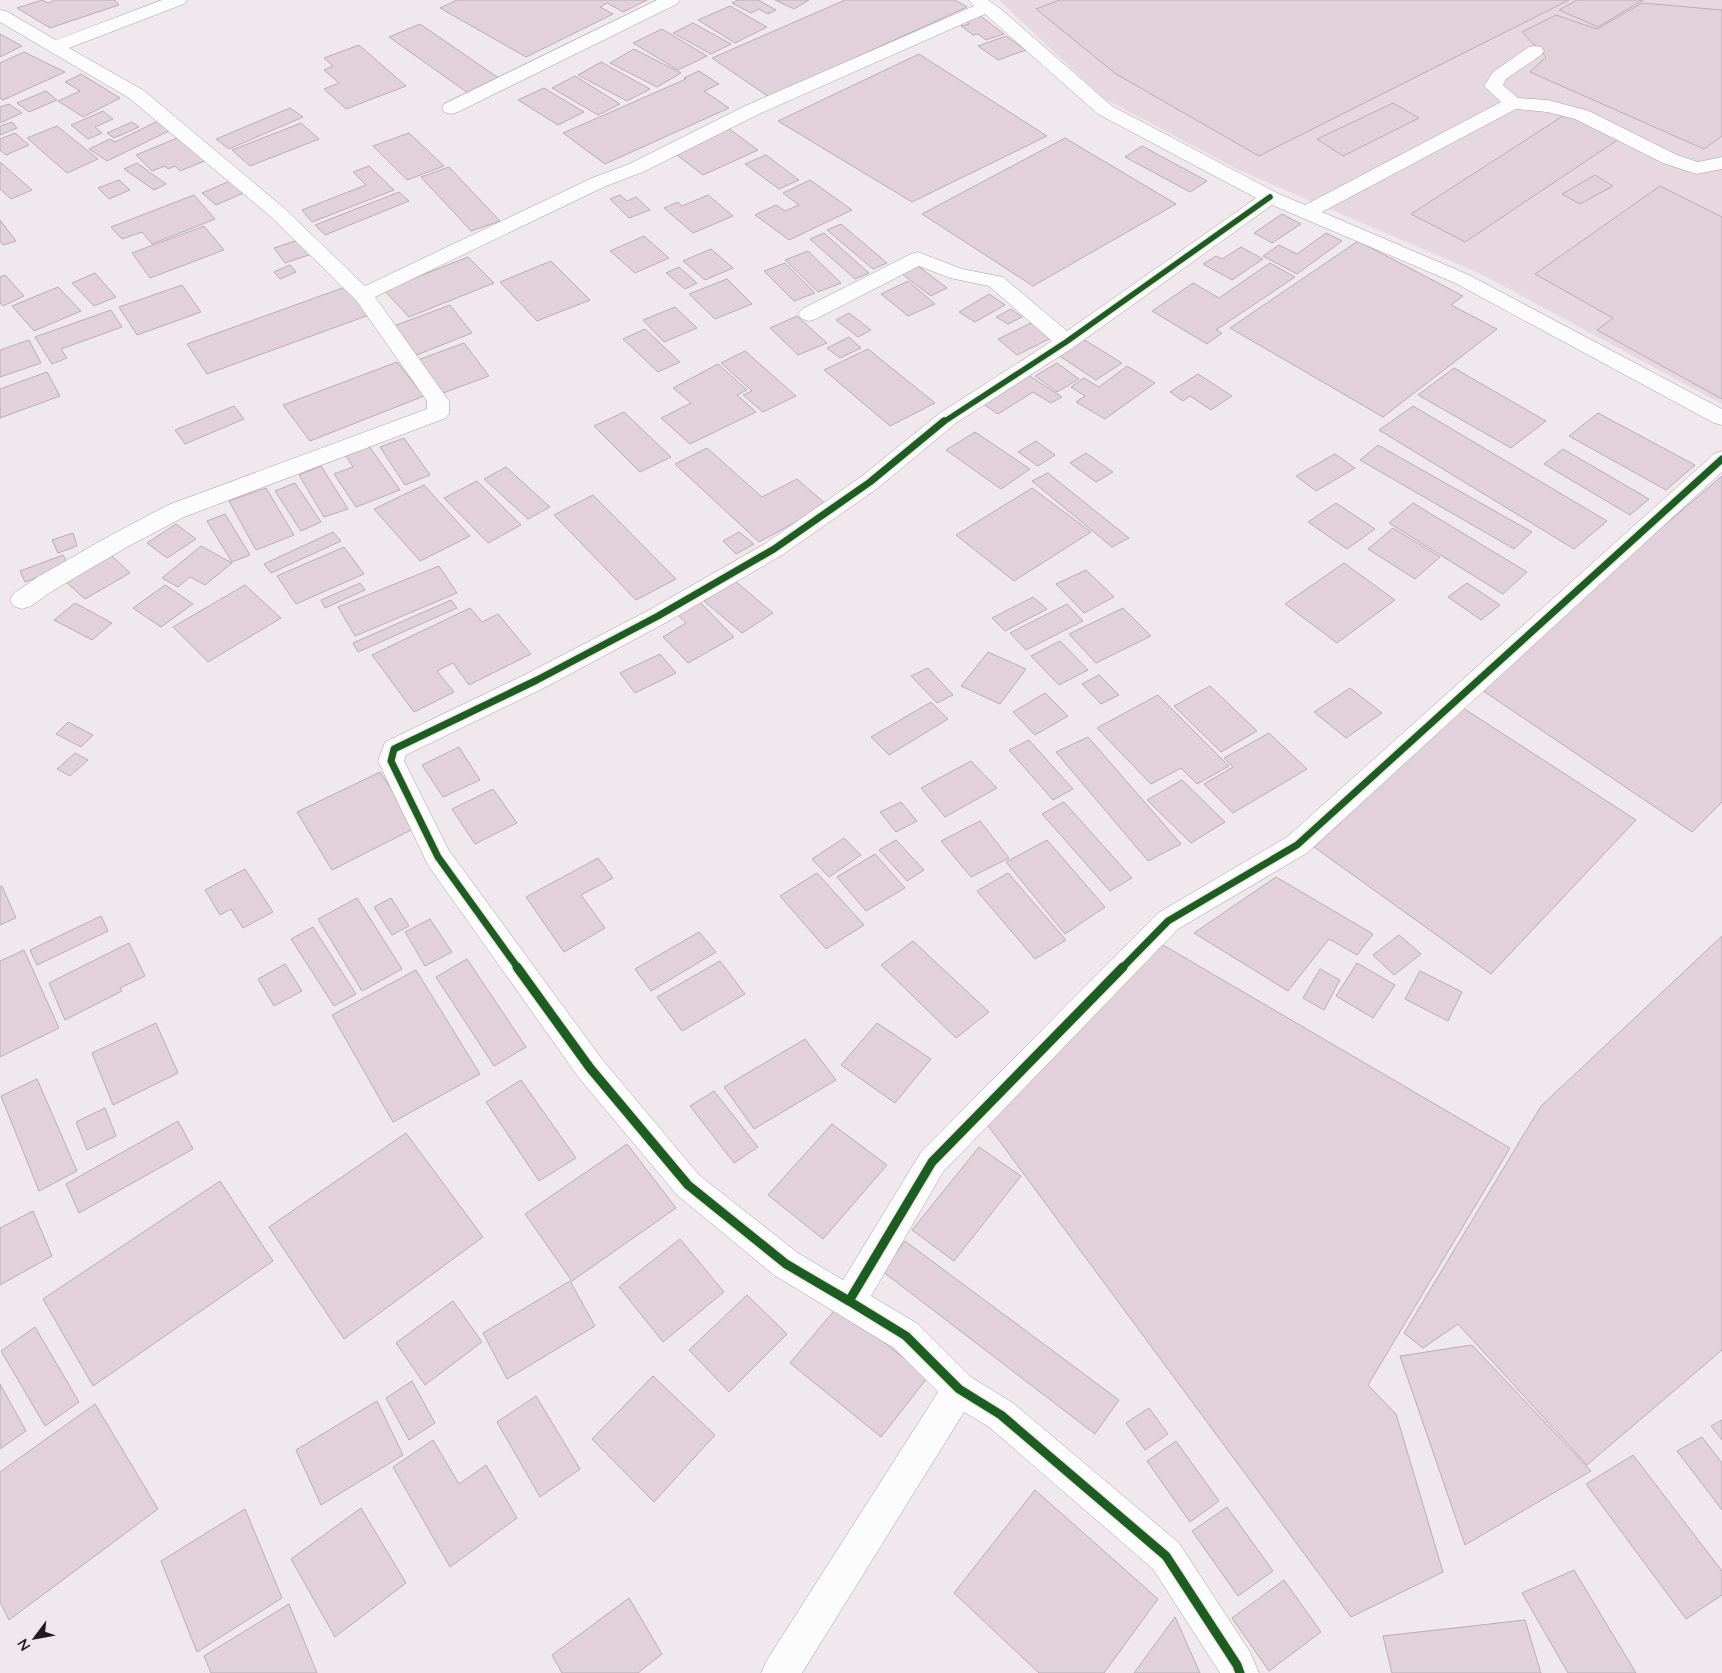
<svg xmlns="http://www.w3.org/2000/svg" width="1722" height="1673" font-family="Lato,sans-serif">
<rect width="100%" height="100%" fill="#f0e8ec"/>
<path fill="#e7d8e0" d="M 999,0 L 1722,0 L 1722,404 L 1481,274 L 1241,171 L 1103,98 Z"/>
<path fill="#e2d1da" stroke="#b5afb2" d="M 42,0 L 48,3 L 55,0 L 115,0 L 119,5 L 50,28 L 17,8 Z
M 457,0 L 647,0 L 623,12 L 607,3 L 600,7 L 613,14 L 526,57 L 440,8 Z
M 738,0 L 758,0 L 776,10 L 768,14 L 759,9 L 751,13 L 732,3 Z
M 775,0 L 809,0 L 794,9 Z
M 845,0 L 955,0 L 967,7 L 769,97 L 712,58 Z
M 1060,0 L 1569,0 L 1259,156 L 1116,74 L 1036,9 Z
M 1577,0 L 1643,0 L 1598,27 L 1559,10 Z
M 1642,3 L 1722,10 L 1722,136 L 1704,149 L 1530,72 L 1546,57 L 1522,32 L 1556,15 L 1597,29 Z
M 730,6 L 767,27 L 735,43 L 698,20 Z
M 978,14 L 1004,34 L 986,40 L 978,34 L 973,35 L 961,26 L 969,24 L 963,19 Z
M 693,23 L 731,44 L 711,54 L 673,33 Z
M 420,24 L 500,79 L 468,93 L 389,37 Z
M 662,29 L 707,56 L 678,70 L 633,43 Z
M 0,34 L 22,46 L 0,57 Z
M 1006,36 L 1026,50 L 998,60 L 978,46 Z
M 359,45 L 406,86 L 346,109 L 324,89 L 339,83 L 324,70 L 333,66 L 324,58 Z
M 634,49 L 681,73 L 657,87 L 610,63 Z
M 24,52 L 65,72 L 3,100 L 0,98 L 0,63 Z
M 919,54 L 1047,136 L 912,202 L 778,121 Z
M 601,62 L 650,89 L 627,101 L 578,75 Z
M 699,71 L 719,84 L 704,91 L 729,108 L 605,164 L 563,133 L 686,79 L 684,78 Z
M 81,74 L 120,98 L 83,117 L 58,101 L 80,91 L 65,82 Z
M 575,76 L 620,104 L 598,115 L 552,88 Z
M 544,88 L 584,112 L 558,125 L 518,100 Z
M 46,91 L 57,100 L 29,112 L 17,103 Z
M 1393,103 L 1419,118 L 1343,156 L 1317,139 Z
M 9,104 L 22,113 L 0,123 L 0,107 Z
M 290,108 L 303,117 L 229,149 L 216,139 Z
M 103,111 L 113,119 L 95,127 L 102,133 L 88,139 L 71,125 Z
M 1566,114 L 1619,139 L 1465,242 L 1411,214 Z
M 160,120 L 173,129 L 107,161 L 89,149 L 110,139 L 115,142 Z
M 12,122 L 17,128 L 0,135 L 0,126 Z
M 132,122 L 139,127 L 114,138 L 107,133 Z
M 301,123 L 319,139 L 250,166 L 232,150 Z
M 57,126 L 98,159 L 67,173 L 27,138 Z
M 728,128 L 758,150 L 703,175 L 673,152 Z
M 15,133 L 29,145 L 6,155 L 0,150 L 0,139 Z
M 409,133 L 444,166 L 407,180 L 373,146 Z
M 182,136 L 207,160 L 180,171 L 175,166 L 168,169 L 165,166 L 152,171 L 136,155 Z
M 1065,138 L 1176,204 L 1033,286 L 922,214 Z
M 1142,146 L 1207,181 L 1190,192 L 1125,157 Z
M 766,155 L 799,180 L 779,189 L 745,164 Z
M 0,162 L 32,190 L 11,199 L 0,189 Z
M 137,163 L 166,184 L 154,190 L 124,169 Z
M 369,166 L 394,190 L 312,222 L 302,210 L 366,185 L 353,172 Z
M 449,167 L 500,221 L 471,231 L 421,177 Z
M 1595,175 L 1613,186 L 1580,204 L 1562,194 Z
M 119,180 L 130,190 L 109,199 L 98,188 Z
M 232,180 L 246,192 L 216,205 L 202,193 Z
M 810,180 L 852,210 L 789,240 L 755,215 L 776,205 L 785,211 L 799,205 L 783,193 Z
M 1660,186 L 1722,217 L 1722,399 L 1597,330 L 1613,318 L 1535,274 Z
M 399,192 L 409,201 L 325,235 L 315,225 Z
M 194,195 L 215,219 L 152,244 L 142,232 L 122,239 L 111,227 Z
M 620,195 L 627,201 L 636,197 L 650,210 L 629,218 L 610,199 Z
M 708,195 L 733,216 L 693,233 L 664,208 L 678,202 L 682,206 Z
M 1282,214 L 1301,224 L 1272,243 L 1254,233 Z
M 0,221 L 0,220 L 16,241 L 3,245 L 0,241 Z
M 841,224 L 887,263 L 873,269 L 827,230 Z
M 204,226 L 224,250 L 150,278 L 132,253 Z
M 824,233 L 869,273 L 855,279 L 810,239 Z
M 1326,233 L 1342,241 L 1297,274 L 1263,256 L 1279,245 L 1297,254 Z
M 644,236 L 669,258 L 635,273 L 610,251 Z
M 301,239 L 312,254 L 285,263 L 274,248 Z
M 1358,241 L 1463,296 L 1451,305 L 1497,329 L 1383,417 L 1230,328 Z
M 1241,247 L 1263,259 L 1232,280 L 1203,264 L 1216,256 L 1222,259 Z
M 711,249 L 733,268 L 705,280 L 683,261 Z
M 808,251 L 841,283 L 818,292 L 785,260 Z
M 468,257 L 494,283 L 409,317 L 384,290 Z
M 551,261 L 590,300 L 537,321 L 500,282 Z
M 785,263 L 815,293 L 794,301 L 764,271 Z
M 1270,263 L 1295,277 L 1216,330 L 1222,333 L 1207,344 L 1152,311 L 1193,283 L 1219,298 Z
M 290,265 L 296,272 L 280,279 L 274,272 Z
M 918,266 L 947,288 L 931,296 L 902,274 Z
M 679,267 L 697,283 L 685,289 L 666,273 Z
M 95,273 L 116,297 L 94,306 L 72,283 Z
M 5,275 L 24,296 L 3,306 L 0,303 L 0,277 Z
M 727,279 L 752,304 L 715,319 L 689,294 Z
M 908,281 L 935,304 L 908,316 L 881,294 Z
M 182,285 L 201,312 L 137,335 L 119,307 Z
M 348,286 L 369,315 L 207,374 L 187,344 Z
M 58,287 L 81,311 L 34,331 L 12,306 Z
M 989,294 L 1005,305 L 975,322 L 959,312 Z
M 450,305 L 472,333 L 414,356 L 391,327 Z
M 675,307 L 697,328 L 664,342 L 643,320 Z
M 1011,309 L 1022,317 L 1008,324 L 996,317 Z
M 111,310 L 122,327 L 61,349 L 67,358 L 52,364 L 35,337 Z
M 849,313 L 871,330 L 858,337 L 836,320 Z
M 797,316 L 827,343 L 798,355 L 770,328 Z
M 1035,321 L 1055,336 L 1017,355 L 998,339 Z
M 645,329 L 680,362 L 658,372 L 623,339 Z
M 849,337 L 861,348 L 840,358 L 827,348 Z
M 1083,339 L 1122,363 L 1096,380 L 1058,355 Z
M 29,340 L 41,363 L 0,377 L 0,350 Z
M 464,343 L 489,376 L 443,393 L 418,360 Z
M 868,349 L 935,403 L 890,426 L 824,370 Z
M 745,351 L 796,396 L 763,412 L 743,395 L 752,391 L 721,363 Z
M 397,362 L 424,396 L 310,441 L 283,405 Z
M 1057,363 L 1079,379 L 1057,392 L 1035,376 Z
M 718,364 L 747,390 L 737,395 L 756,412 L 690,444 L 661,418 L 691,403 L 673,388 Z
M 1127,366 L 1155,383 L 1105,419 L 1076,402 L 1085,396 L 1071,387 L 1084,378 L 1099,387 Z
M 1454,368 L 1546,421 L 1511,448 L 1418,395 Z
M 47,372 L 60,396 L 0,418 L 0,389 Z
M 1025,373 L 1062,397 L 1051,403 L 1033,392 L 998,414 L 980,402 Z
M 1198,374 L 1232,396 L 1211,410 L 1190,396 L 1183,401 L 1170,392 Z
M 234,406 L 244,419 L 185,444 L 175,430 Z
M 1413,406 L 1607,521 L 1574,549 L 1379,430 Z
M 624,412 L 671,457 L 640,472 L 594,426 Z
M 1598,413 L 1695,465 L 1666,490 L 1569,436 Z
M 975,432 L 1030,469 L 1001,489 L 946,450 Z
M 404,438 L 430,475 L 405,485 L 380,447 Z
M 1036,441 L 1055,455 L 1038,466 L 1018,452 Z
M 1378,445 L 1532,532 L 1514,549 L 1360,460 Z
M 369,446 L 400,490 L 356,507 L 334,474 L 353,467 L 346,456 Z
M 707,448 L 762,497 L 797,479 L 827,505 L 759,542 L 675,464 Z
M 1563,449 L 1649,499 L 1630,515 L 1544,464 Z
M 1086,453 L 1113,472 L 1096,482 L 1070,463 Z
M 1335,454 L 1355,468 L 1316,491 L 1296,476 Z
M 321,466 L 348,509 L 324,517 L 299,475 Z
M 506,467 L 550,507 L 528,519 L 484,479 Z
M 1048,473 L 1129,538 L 1112,547 L 1032,481 Z
M 1722,476 L 1722,802 L 1692,832 L 1476,686 Z
M 477,481 L 521,525 L 488,543 L 444,498 Z
M 295,483 L 321,522 L 301,531 L 275,491 Z
M 424,485 L 470,536 L 420,561 L 374,509 Z
M 266,488 L 294,535 L 256,550 L 229,501 Z
M 1032,488 L 1091,532 L 1014,581 L 956,535 Z
M 593,495 L 676,579 L 636,600 L 554,515 Z
M 1336,503 L 1375,529 L 1347,549 L 1308,522 Z
M 1413,503 L 1527,572 L 1503,594 L 1389,523 Z
M 225,514 L 250,555 L 232,562 L 207,521 Z
M 176,524 L 196,539 L 167,558 L 147,543 Z
M 1393,528 L 1440,557 L 1415,579 L 1368,549 Z
M 333,532 L 341,541 L 271,573 L 264,564 Z
M 739,532 L 754,544 L 736,554 L 723,541 Z
M 73,533 L 77,546 L 58,553 L 52,540 Z
M 201,546 L 232,563 L 205,585 L 190,577 L 178,587 L 162,578 Z
M 344,547 L 364,574 L 296,604 L 277,576 Z
M 63,555 L 69,566 L 25,582 L 20,571 Z
M 111,555 L 130,573 L 85,599 L 66,582 Z
M 1344,563 L 1395,600 L 1337,643 L 1285,604 Z
M 439,566 L 457,593 L 355,636 L 338,607 Z
M 1086,570 L 1114,597 L 1084,613 L 1056,584 Z
M 735,581 L 773,613 L 742,633 L 704,601 Z
M 360,583 L 365,590 L 325,608 L 321,600 Z
M 1467,583 L 1500,605 L 1481,620 L 1448,597 Z
M 165,585 L 193,604 L 161,627 L 133,608 Z
M 245,585 L 281,618 L 208,662 L 173,627 Z
M 1033,597 L 1047,609 L 1005,631 L 992,618 Z
M 696,598 L 734,637 L 688,663 L 663,637 L 686,623 L 673,610 Z
M 451,600 L 457,608 L 358,652 L 353,643 Z
M 75,603 L 112,623 L 92,640 L 54,620 Z
M 1067,604 L 1083,621 L 1026,650 L 1010,633 Z
M 470,608 L 482,622 L 498,614 L 531,654 L 469,685 L 453,663 L 437,671 L 454,692 L 414,712 L 372,655 Z
M 1123,608 L 1151,636 L 1096,663 L 1069,634 Z
M 1060,641 L 1088,670 L 1059,685 L 1031,656 Z
M 988,652 L 1026,669 L 1000,704 L 961,686 Z
M 660,654 L 676,673 L 635,693 L 620,673 Z
M 928,668 L 953,695 L 937,703 L 911,676 Z
M 1099,675 L 1119,695 L 1101,704 L 1082,684 Z
M 1210,686 L 1257,731 L 1221,752 L 1174,706 Z
M 1350,688 L 1382,713 L 1346,738 L 1314,712 Z
M 1045,693 L 1068,716 L 1035,735 L 1013,712 Z
M 1158,695 L 1229,766 L 1197,784 L 1181,768 L 1151,784 L 1097,728 Z
M 931,702 L 948,719 L 889,755 L 871,737 Z
M 1463,708 L 1636,820 L 1491,974 L 1314,847 Z
M 68,722 L 93,735 L 81,747 L 56,734 Z
M 1269,733 L 1307,769 L 1233,813 L 1204,784 L 1233,767 L 1224,758 Z
M 1088,737 L 1181,844 L 1148,861 L 1056,752 Z
M 1029,740 L 1073,789 L 1053,800 L 1009,750 Z
M 459,747 L 480,780 L 443,797 L 422,765 Z
M 75,753 L 88,760 L 70,776 L 57,769 Z
M 971,761 L 997,788 L 945,817 L 921,788 Z
M 380,772 L 417,827 L 332,870 L 297,812 Z
M 1182,780 L 1225,822 L 1191,843 L 1147,800 Z
M 493,789 L 517,823 L 475,844 L 452,809 Z
M 901,802 L 917,821 L 896,832 L 880,812 Z
M 1064,802 L 1132,878 L 1110,891 L 1042,814 Z
M 980,821 L 1009,858 L 971,877 L 941,841 Z
M 844,838 L 861,855 L 829,877 L 812,859 Z
M 896,840 L 924,870 L 907,881 L 879,850 Z
M 1047,840 L 1105,907 L 1065,934 L 1006,862 Z
M 875,854 L 905,888 L 866,911 L 837,877 Z
M 598,858 L 613,878 L 581,895 L 605,928 L 564,952 L 526,897 Z
M 245,869 L 273,912 L 243,928 L 231,909 L 220,915 L 205,890 Z
M 817,873 L 864,925 L 826,949 L 780,896 Z
M 1008,873 L 1066,940 L 1035,959 L 977,891 Z
M 1276,877 L 1373,934 L 1357,955 L 1329,939 L 1288,991 L 1194,933 Z
M 2,886 L 16,918 L 0,925 L 0,887 Z
M 357,898 L 402,969 L 362,991 L 318,919 Z
M 391,898 L 409,926 L 392,935 L 374,907 Z
M 101,916 L 108,931 L 37,965 L 30,950 Z
M 430,919 L 452,952 L 425,966 L 405,932 Z
M 313,927 L 356,994 L 334,1006 L 291,939 Z
M 699,932 L 716,952 L 651,991 L 635,969 Z
M 1399,935 L 1421,954 L 1394,975 L 1373,955 Z
M 1722,936 L 1722,1350 L 1587,1465 L 1458,1324 L 1423,1348 L 1404,1333 L 1541,1106 Z
M 913,941 L 989,1012 L 956,1038 L 881,965 Z
M 129,943 L 145,976 L 120,988 L 122,991 L 65,1020 L 49,983 Z
M 1163,945 L 1510,1148 L 1368,1385 L 1396,1414 L 1443,1572 L 1351,1617 L 981,1116 Z
M 24,950 L 59,1028 L 0,1057 L 0,961 Z
M 467,959 L 526,1047 L 494,1066 L 436,977 Z
M 720,961 L 745,994 L 682,1031 L 657,997 Z
M 1357,963 L 1395,985 L 1373,1018 L 1336,996 Z
M 285,964 L 302,991 L 274,1006 L 258,979 Z
M 1320,969 L 1340,980 L 1324,1010 L 1303,998 Z
M 416,970 L 480,1074 L 393,1122 L 332,1015 Z
M 1420,971 L 1462,992 L 1448,1021 L 1405,999 Z
M 156,1023 L 178,1073 L 113,1105 L 92,1053 Z
M 877,1023 L 931,1059 L 895,1103 L 841,1065 Z
M 805,1039 L 836,1080 L 754,1129 L 724,1087 Z
M 37,1079 L 77,1171 L 39,1191 L 1,1096 Z
M 521,1080 L 576,1158 L 539,1181 L 486,1102 Z
M 714,1091 L 758,1147 L 734,1163 L 690,1106 Z
M 105,1108 L 116,1136 L 87,1150 L 76,1122 Z
M 178,1121 L 193,1149 L 79,1213 L 66,1184 Z
M 832,1124 L 887,1165 L 823,1239 L 768,1195 Z
M 406,1133 L 483,1237 L 344,1339 L 269,1227 Z
M 627,1144 L 676,1208 L 572,1281 L 525,1214 Z
M 979,1147 L 1021,1176 L 954,1261 L 912,1230 Z
M 220,1181 L 273,1261 L 93,1386 L 43,1299 Z
M 33,1211 L 52,1256 L 0,1285 L 0,1228 Z
M 680,1239 L 724,1292 L 663,1342 L 619,1287 Z
M 905,1241 L 1119,1400 L 1095,1434 L 882,1271 Z
M 570,1281 L 595,1326 L 507,1379 L 483,1333 Z
M 747,1295 L 787,1334 L 729,1392 L 689,1350 Z
M 453,1301 L 482,1342 L 425,1385 L 396,1343 Z
M 838,1306 L 928,1377 L 881,1437 L 790,1363 Z
M 35,1327 L 79,1402 L 45,1426 L 1,1351 Z
M 1472,1345 L 1591,1471 L 1465,1545 L 1400,1356 Z
M 653,1376 L 715,1435 L 654,1502 L 592,1439 Z
M 412,1381 L 435,1423 L 409,1440 L 386,1398 Z
M 0,1384 L 26,1431 L 0,1449 Z
M 536,1396 L 580,1469 L 540,1497 L 497,1422 Z
M 377,1401 L 403,1455 L 321,1505 L 296,1450 Z
M 95,1404 L 158,1509 L 9,1620 L 0,1602 L 0,1472 Z
M 1149,1408 L 1168,1434 L 1145,1450 L 1126,1423 Z
M 1722,1420 L 1722,1440 L 1711,1426 Z
M 1702,1437 L 1722,1463 L 1722,1510 L 1677,1451 Z
M 433,1440 L 459,1484 L 486,1465 L 517,1518 L 450,1567 L 393,1467 Z
M 1176,1441 L 1219,1501 L 1190,1522 L 1147,1461 Z
M 1633,1455 L 1722,1571 L 1722,1595 L 1686,1619 L 1586,1484 Z
M 1035,1490 L 1158,1599 L 1104,1673 L 1039,1673 L 954,1593 Z
M 1227,1507 L 1273,1571 L 1238,1596 L 1192,1531 Z
M 361,1508 L 406,1583 L 335,1637 L 291,1559 Z
M 245,1509 L 282,1598 L 197,1652 L 161,1561 Z
M 1574,1570 L 1636,1673 L 1568,1673 L 1522,1593 Z
M 1284,1580 L 1321,1632 L 1269,1671 L 1232,1618 Z
M 629,1598 L 662,1654 L 638,1673 L 562,1673 L 552,1655 Z
M 289,1604 L 317,1673 L 211,1673 L 204,1656 Z
M 1175,1617 L 1200,1673 L 1134,1673 Z
M 1525,1620 L 1541,1673 L 1392,1673 L 1383,1636 Z"/>
<g fill="none" stroke-linecap="round" stroke-linejoin="round">
<defs>
<path id="minor" d="M 162,0 L 187,0 L 184,4 L 69,48 L 143,90 L 284,208 L 365,286 L 592,178 L 629,164 L 745,106 L 974,6 L 968,0 L 988,0 L 1002,10 L 1112,106 L 1277,193 L 1305,205 L 1501,102 L 1484,86 L 1493,72 L 1529,47 L 1535,46 L 1541,47 L 1544,51 L 1541,55 L 1506,79 L 1503,85 L 1518,98 L 1548,100 L 1589,111 L 1677,155 L 1698,162 L 1722,157 L 1722,169 L 1697,174 L 1690,172 L 1663,163 L 1575,119 L 1547,112 L 1516,109 L 1322,212 L 1469,275 L 1722,409 L 1722,425 L 1714,423 L 1455,283 L 1272,205 L 1074,347 L 956,423 L 878,488 L 782,555 L 667,622 L 546,687 L 406,755 L 404,761 L 448,849 L 601,1058 L 699,1175 L 798,1253 L 843,1280 L 921,1152 L 1158,913 L 1287,837 L 1714,454 L 1722,451 L 1722,472 L 1307,853 L 1178,929 L 943,1172 L 871,1296 L 918,1324 L 971,1377 L 1013,1403 L 1179,1543 L 1250,1652 L 1259,1673 L 1220,1673 L 1153,1569 L 989,1427 L 964,1412 L 802,1673 L 761,1673 L 767,1660 L 938,1392 L 894,1348 L 774,1275 L 677,1195 L 579,1078 L 428,865 L 378,761 L 385,742 L 528,673 L 649,610 L 766,543 L 862,476 L 940,413 L 1052,341 L 989,286 L 950,278 L 919,266 L 816,319 L 809,321 L 802,319 L 798,314 L 802,309 L 911,254 L 918,252 L 962,269 L 1003,277 L 1067,331 L 1256,198 L 1098,114 L 985,14 L 759,114 L 643,172 L 606,186 L 375,297 L 449,401 L 449,413 L 446,418 L 184,517 L 127,547 L 54,590 L 31,606 L 22,609 L 13,606 L 10,600 L 13,594 L 36,578 L 111,535 L 168,505 L 427,409 L 427,401 L 356,300 L 270,216 L 129,98 L 0,22 L 0,10 L 6,11 L 56,40 Z
M 657,0 L 680,0 L 677,4 L 458,112 L 451,114 L 444,112 L 442,108 L 444,104 Z"/>
</defs>
<use href="#minor" stroke="#a49ea1" stroke-width="1"/>
<use href="#minor" fill="#fdfcfc" fill-rule="evenodd"/>
<defs>
<path id="cycleway-far2" d="M 942,423 L 1066,342 L 1270,197"/>
<path id="cycleway-far1" d="M 518,968 L 438,857 L 391,761 L 394,749 L 537,680 L 658,616 L 774,549 L 870,482 L 944,421
M 1122,968 L 1168,921 L 1297,845 L 1722,459"/>
<path id="cycleway" d="M 517,967 L 590,1068 L 688,1185 L 786,1264 L 849,1301
M 1123,967 L 932,1162 L 849,1301 L 906,1336 L 959,1389 L 1001,1415 L 1166,1556 L 1237,1665 L 1240,1673"/>
</defs>
<use href="#cycleway-far2" stroke="#f3e5ec" stroke-width="8"/>
<use href="#cycleway-far1" stroke="#f3e5ec" stroke-width="10"/>
<use href="#cycleway" stroke="#f3e5ec" stroke-width="12"/>
<use href="#cycleway-far2" stroke="#1b5e20" stroke-width="5.5"/>
<use href="#cycleway-far1" stroke="#1b5e20" stroke-width="7"/>
<use href="#cycleway" stroke="#1b5e20" stroke-width="9"/>
</g>
<g transform="translate(35 1638) rotate(238)" stroke="#f3e5ec" stroke-width="4" paint-order="stroke">
<path d="M0-4L9 19L0 12L-9 19Z" fill="#201b1e"/>
<text y="-8" font-size="14" font-weight="bold" text-anchor="middle" fill="#201b1e">N</text>
</g>
</svg>
